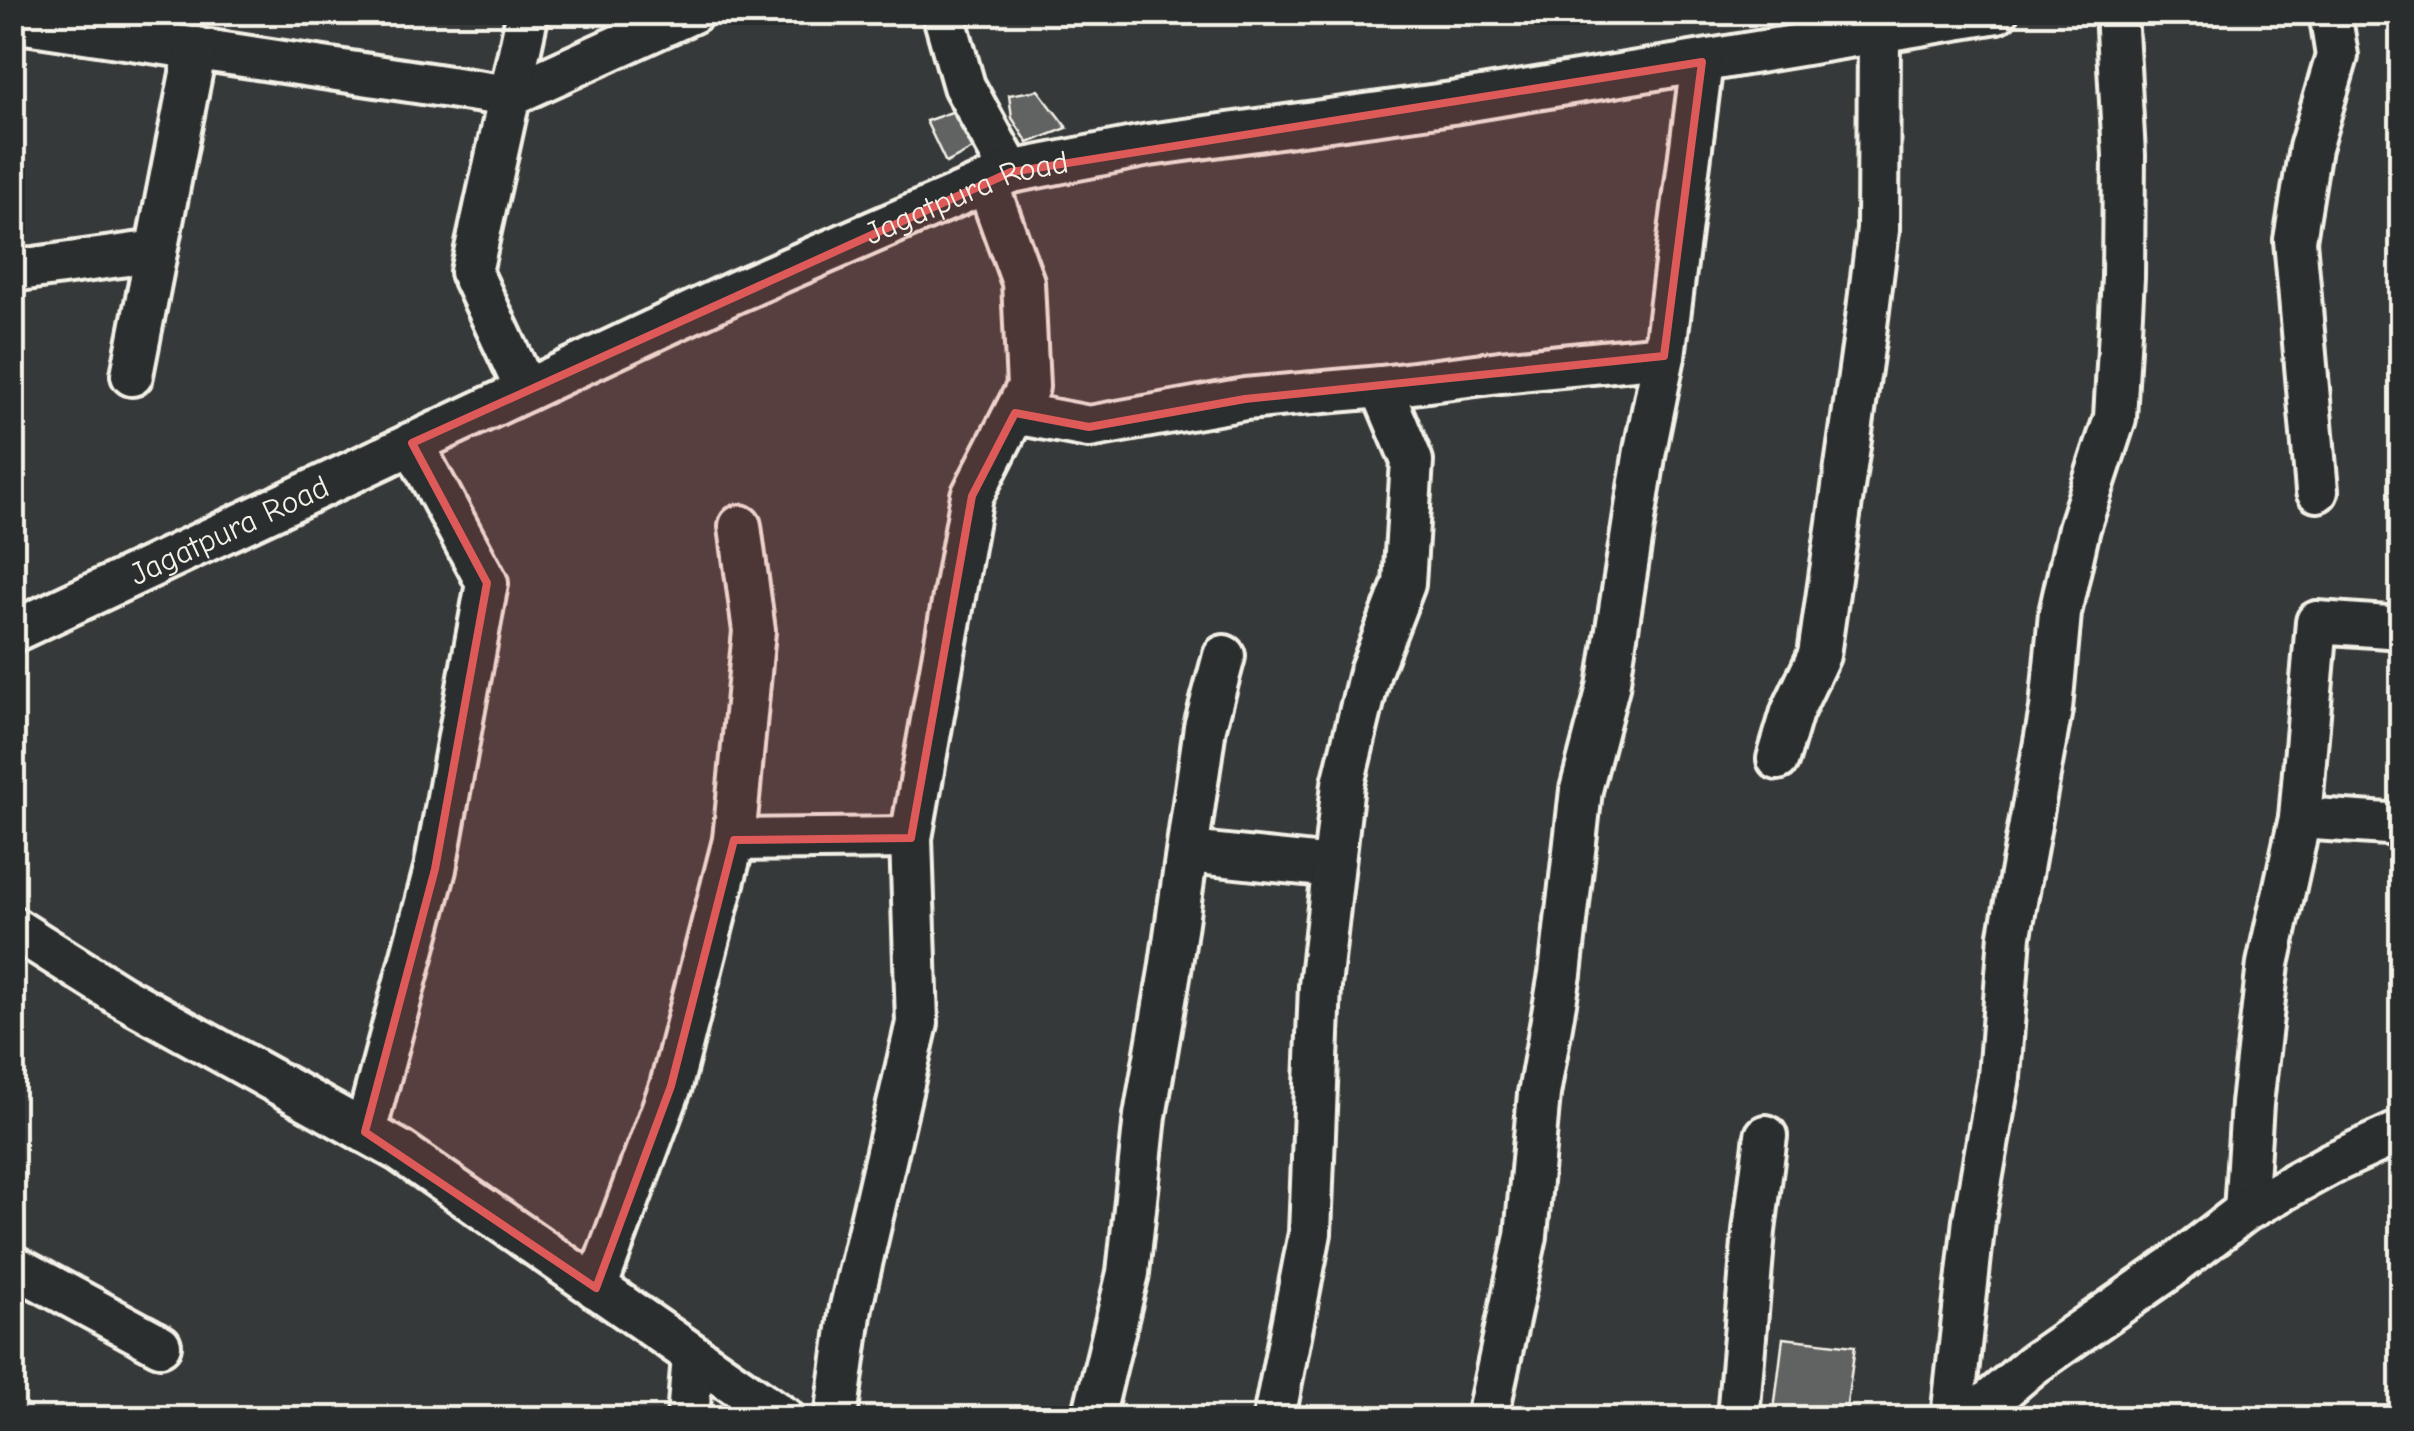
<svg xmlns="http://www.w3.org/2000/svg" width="2414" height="1431" font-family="'Comic Neue',sans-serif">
<rect width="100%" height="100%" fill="#363939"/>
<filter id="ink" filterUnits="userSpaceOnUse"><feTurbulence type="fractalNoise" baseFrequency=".01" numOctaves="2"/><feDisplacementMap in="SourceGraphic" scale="20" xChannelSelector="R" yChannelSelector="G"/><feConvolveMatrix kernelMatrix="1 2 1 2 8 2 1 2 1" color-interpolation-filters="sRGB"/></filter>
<g filter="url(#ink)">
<path fill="#616362" stroke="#f4f1e8" stroke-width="2.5" d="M 1038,90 L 1067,128 L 1028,143 L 1012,118 L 1009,95 Z
M 963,108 L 984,143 L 946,163 L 926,121 Z
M 1783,1338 L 1855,1346 L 1845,1418 L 1773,1418 Z"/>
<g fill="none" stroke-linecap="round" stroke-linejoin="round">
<defs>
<g id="minor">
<path d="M 943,12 L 964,86 L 1011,172"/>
<path d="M 12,21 L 509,96 L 693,12"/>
<path d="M 12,271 L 156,251"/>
<path d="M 132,375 L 196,48"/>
<path d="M 526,390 L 471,272 L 528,12"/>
<path d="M 1015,413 L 1089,427 L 1245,399 L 1381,387 L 1500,372 L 1664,356"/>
<path d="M 2317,491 L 2295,240 L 2310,148 L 2337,56 L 2330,12"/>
<path id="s1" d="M 12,632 L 735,292 L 1011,172 L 1149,145 L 1452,103 L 1997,12"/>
<path d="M 1778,759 L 1792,712 L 1819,655 L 1865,334 L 1878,230 L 1879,32"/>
<path d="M 2300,818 L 2402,825"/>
<path d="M 734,840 L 911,838"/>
<path d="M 1189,852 L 1333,867"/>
<path d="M 12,927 L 121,996 L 400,1151 L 784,1418"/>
<path d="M 365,1132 L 435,869 L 487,583 L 412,443"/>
<path d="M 2245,1211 L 2252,1104 L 2268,964 L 2300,818 L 2317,622 L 2402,628"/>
<path d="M 12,1265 L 160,1345"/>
<path d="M 596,1288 L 671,1086 L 734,840 L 754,631 L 740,526"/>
<path d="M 688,1418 L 693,1356"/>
<path d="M 836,1418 L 851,1307 L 917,1023 L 911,838 L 972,496 L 1028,387 L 1023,282 L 987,183"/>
<path d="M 1093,1418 L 1128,1273 L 1145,1116 L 1170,971 L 1205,727 L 1224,656"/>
<path d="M 1274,1418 L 1310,1233 L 1320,986 L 1343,784 L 1370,672 L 1404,584 L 1412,461 L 1381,387"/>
<path d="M 1487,1418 L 1526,1236 L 1539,1094 L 1560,974 L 1581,790 L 1608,687 L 1645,450 L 1664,356 L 1702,62"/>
<path d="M 1738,1418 L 1754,1231 L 1766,1136"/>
<path d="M 1952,1418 L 1974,1220 L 1999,1077 L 2010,935 L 2051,709 L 2060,613 L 2079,528 L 2115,418 L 2123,277 L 2124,155 L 2116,12"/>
<path d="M 1970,1418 L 2032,1365 L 2171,1268 L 2245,1211 L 2332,1163 L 2402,1131"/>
</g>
</defs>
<use href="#minor" stroke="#f4f1e8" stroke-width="48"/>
<use href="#minor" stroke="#2a2d2e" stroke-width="40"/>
</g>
</g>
<path fill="#de5a58" fill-opacity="0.2" stroke="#de5a58" stroke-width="8" stroke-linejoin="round" d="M 1702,62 L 1664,356 L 1245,399 L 1089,427 L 1015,413 L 972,496 L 911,838 L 734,840 L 671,1086 L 596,1288 L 365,1132 L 435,869 L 487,583 L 412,443 L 1011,172 Z"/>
<g text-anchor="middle" stroke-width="8" stroke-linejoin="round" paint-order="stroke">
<g font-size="32" fill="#f4f1e8" stroke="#2a2d2e">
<text dy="11" stroke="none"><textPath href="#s1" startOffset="1050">Jagatpura Road</textPath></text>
<text dy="11" stroke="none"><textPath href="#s1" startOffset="240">Jagatpura Road</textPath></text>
</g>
</g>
<rect width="2414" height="1431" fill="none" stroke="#2a2d2e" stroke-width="50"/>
<rect x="25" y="25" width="2364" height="1381" fill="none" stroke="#f4f1e8" stroke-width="4" filter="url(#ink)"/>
</svg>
